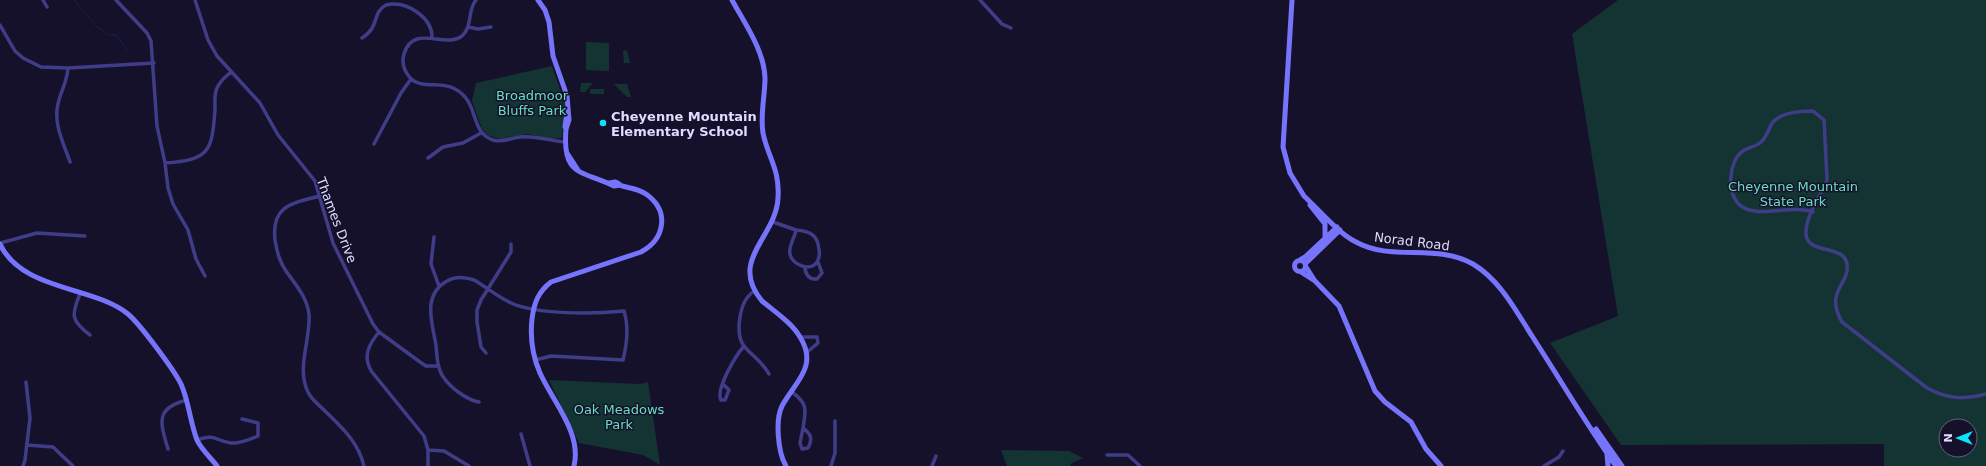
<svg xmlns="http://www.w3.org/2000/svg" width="1986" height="466" font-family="'DejaVu Sans',sans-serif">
<rect width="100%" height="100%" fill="#16112a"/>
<path fill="#143433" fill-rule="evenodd" d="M 1618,0 L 1986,0 L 1986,466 L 1884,466 L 1884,444 L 1621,445 L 1550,343 L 1618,316 L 1572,34 ZM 1946,426 L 1970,426 L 1970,450 L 1946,450 Z
M 586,42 L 609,43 L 609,71 L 586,70 Z
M 627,50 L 630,63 L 624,63 L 623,51 Z
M 552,66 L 565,104 L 562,138 L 552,139 L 527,134 L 501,139 L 489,136 L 482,129 L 472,101 L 476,83 Z
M 581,83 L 593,83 L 585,92 L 580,92 Z
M 614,84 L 627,84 L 631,97 L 627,97 Z
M 590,89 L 604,89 L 604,94 L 590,94 Z
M 549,380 L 640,384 L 648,382 L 660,465 L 643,455 L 579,443 Z
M 1001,450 L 1069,451 L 1083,458 L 1070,464 L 1071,466 L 1007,466 Z"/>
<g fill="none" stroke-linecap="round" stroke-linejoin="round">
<path stroke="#0e254d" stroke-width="1" d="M 74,0 L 99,29 L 102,29 L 107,35 L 116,35 L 129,51"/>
<path stroke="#403d88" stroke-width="3.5" d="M 43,0 L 47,7
M 116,0 L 147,33 L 151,41 L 157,126 L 165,163 L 168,188 L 173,204 L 188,230 L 196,259 L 205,276
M 195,0 L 208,40 L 217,56 L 260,103 L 278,135 L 315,181 L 333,243 L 373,324 L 379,332 L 420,362 L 426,366 L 439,366
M 476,0 C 467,11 473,26 462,36 C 445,49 413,23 404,54 C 400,67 409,82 422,84 C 434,86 444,83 455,89 C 480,102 469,132 493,140 C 502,143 511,138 520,137 C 535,135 550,141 565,142
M 980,0 L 1002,24 L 1011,28
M 0,25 L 15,51 L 23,58 L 41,67 L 68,68 L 154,63
M 468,27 L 478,29 L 491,27
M 362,38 C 380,27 372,12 386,5 C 407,0 432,18 432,37
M 68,68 C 67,83 61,90 58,104 C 53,124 64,144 70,162
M 374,144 L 401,93 L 411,79
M 428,158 L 443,147 L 463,143 L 481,133
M 165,163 C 209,160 212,152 215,110 C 215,103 214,94 217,88 C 220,81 225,77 231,72
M 320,196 C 293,203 271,205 275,240 C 277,251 279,261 286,271 C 295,284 307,297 309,314 C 311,339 296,368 308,392 C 311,399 318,404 324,410 C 341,427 358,441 364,466
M 1813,212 C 1790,204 1759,219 1741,206 C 1726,195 1728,161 1743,151 C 1749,147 1755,147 1760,143 C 1766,138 1768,131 1771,125 C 1778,112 1800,111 1813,111 L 1824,120 L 1827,179 L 1826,183 C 1819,197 1807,215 1806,231 C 1804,256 1844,243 1847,264 C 1850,285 1824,291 1842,322 L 1927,388 C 1947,399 1964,400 1986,394
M 773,222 L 796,230
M 796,230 C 810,231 818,235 819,250 C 820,253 819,259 817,262 C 810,272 792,265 790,254 C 788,247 795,237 796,230 Z
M 434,237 L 431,264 L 439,286
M 0,243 L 37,233 L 85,236
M 805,267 C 805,274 809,280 817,279 L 822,273 L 818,262
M 755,290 C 745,298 742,305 740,317 C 734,353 755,349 769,374
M 80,294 C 71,315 71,321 90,335
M 379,332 C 369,344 362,357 372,372 L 424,436 L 428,450 L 428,466
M 800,337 L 817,337 L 818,343 L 806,353
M 486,353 L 481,347 L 477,322 L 477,310 L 481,300 L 511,252 L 511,244
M 723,384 L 729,390 L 725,400 L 721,400 C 715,390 736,355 744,346
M 792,392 C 808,404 806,409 803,428
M 479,402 C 467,400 451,388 444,378 C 437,369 437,356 436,345 C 432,322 422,295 447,281 C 456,276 464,277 474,280 C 486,287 498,297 511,303 C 538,315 594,314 624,311 C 629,327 627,344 623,360 L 551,356 L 535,360
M 803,428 C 811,434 813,439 808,448 L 802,449 L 800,443 Z
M 521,434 L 530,466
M 197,440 C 216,433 215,441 231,443 C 239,444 251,439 258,436 L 258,423 L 242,419
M 27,445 L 53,447 L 73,466
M 168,449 C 160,422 155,408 187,400
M 428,450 L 444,451 L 469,466
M 1107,455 L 1128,455 L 1140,466
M 23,466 L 25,460 L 30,418 L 26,382
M 831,466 L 835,453 L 835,421
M 932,466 L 936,456
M 1544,466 L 1559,457 L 1563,451"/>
<path stroke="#7774fc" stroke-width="5" d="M 538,0 L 545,10 L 549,22 L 553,56 L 567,96 L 569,120 L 566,129
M 732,0 C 745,24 764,50 765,78 C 765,96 760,115 763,133 C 768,158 780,169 778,198 C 776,238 728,260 762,301 C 775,312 792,323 800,337 C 819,367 794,383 782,406 C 775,420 778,453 786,466
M 1292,0 L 1283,147 L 1290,173 L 1304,196 C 1319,210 1338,233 1356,242 C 1392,262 1437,243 1473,264 C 1500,280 1516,311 1532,336 C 1560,379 1586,424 1616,466
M 568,116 L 566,119 L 565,127 L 566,129 C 562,176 580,170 614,186 L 620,185
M 567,153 L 578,170
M 1310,205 L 1325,224 L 1325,237
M 0,244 C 22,291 94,286 128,314 C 140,324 174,370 181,384 C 189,402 190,422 197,440 C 201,449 211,458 217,466
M 1300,260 L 1305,257 L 1337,227
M1294.5 266a5.5 5.5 0 1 1 11 0a5.5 5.5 0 1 1-11 0Z
M 1305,264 L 1340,230
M 1306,267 L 1315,281
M 1301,272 L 1315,281 L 1339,306 L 1375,391 L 1385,402 L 1411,422 L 1426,449 L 1441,466
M 1596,429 L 1622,466
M 1607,454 L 1608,466
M 574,466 C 582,433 553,402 540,373 C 533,357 530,337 532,319 C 534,303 538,292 551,282 L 641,252 C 665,239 670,211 646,194 C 639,189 630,188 622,186 C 619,185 619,183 615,182 L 609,183"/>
</g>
<circle fill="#0be4fa" stroke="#16112a" stroke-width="1.5" cx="603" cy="123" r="4"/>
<g text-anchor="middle" stroke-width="3" stroke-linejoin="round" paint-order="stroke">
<g font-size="13" fill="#67dfc0" stroke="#16112a">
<text x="532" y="100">Broadmoor<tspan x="532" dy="15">Bluffs Park</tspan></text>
<text x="1793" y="191">Cheyenne Mountain<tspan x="1793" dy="15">State Park</tspan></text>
<text x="619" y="414">Oak Meadows<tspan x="619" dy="15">Park</tspan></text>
</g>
<g font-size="13" font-weight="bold" fill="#dfdcfe" stroke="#16112a" text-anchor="start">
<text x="611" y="121">Cheyenne Mountain<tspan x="611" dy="15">Elementary School</tspan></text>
</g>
<g font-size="13" fill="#dfdcfe" stroke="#16112a">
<text transform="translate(337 220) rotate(69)" y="5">Thames Drive</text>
<text transform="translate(1412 241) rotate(7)" y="5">Norad Road</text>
</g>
</g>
<g transform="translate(1958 438) rotate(270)"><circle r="19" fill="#16112a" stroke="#66627f"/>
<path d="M0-3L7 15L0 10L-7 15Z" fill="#0be4fa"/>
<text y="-6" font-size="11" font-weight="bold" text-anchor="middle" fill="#dfdcfe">N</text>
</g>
</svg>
